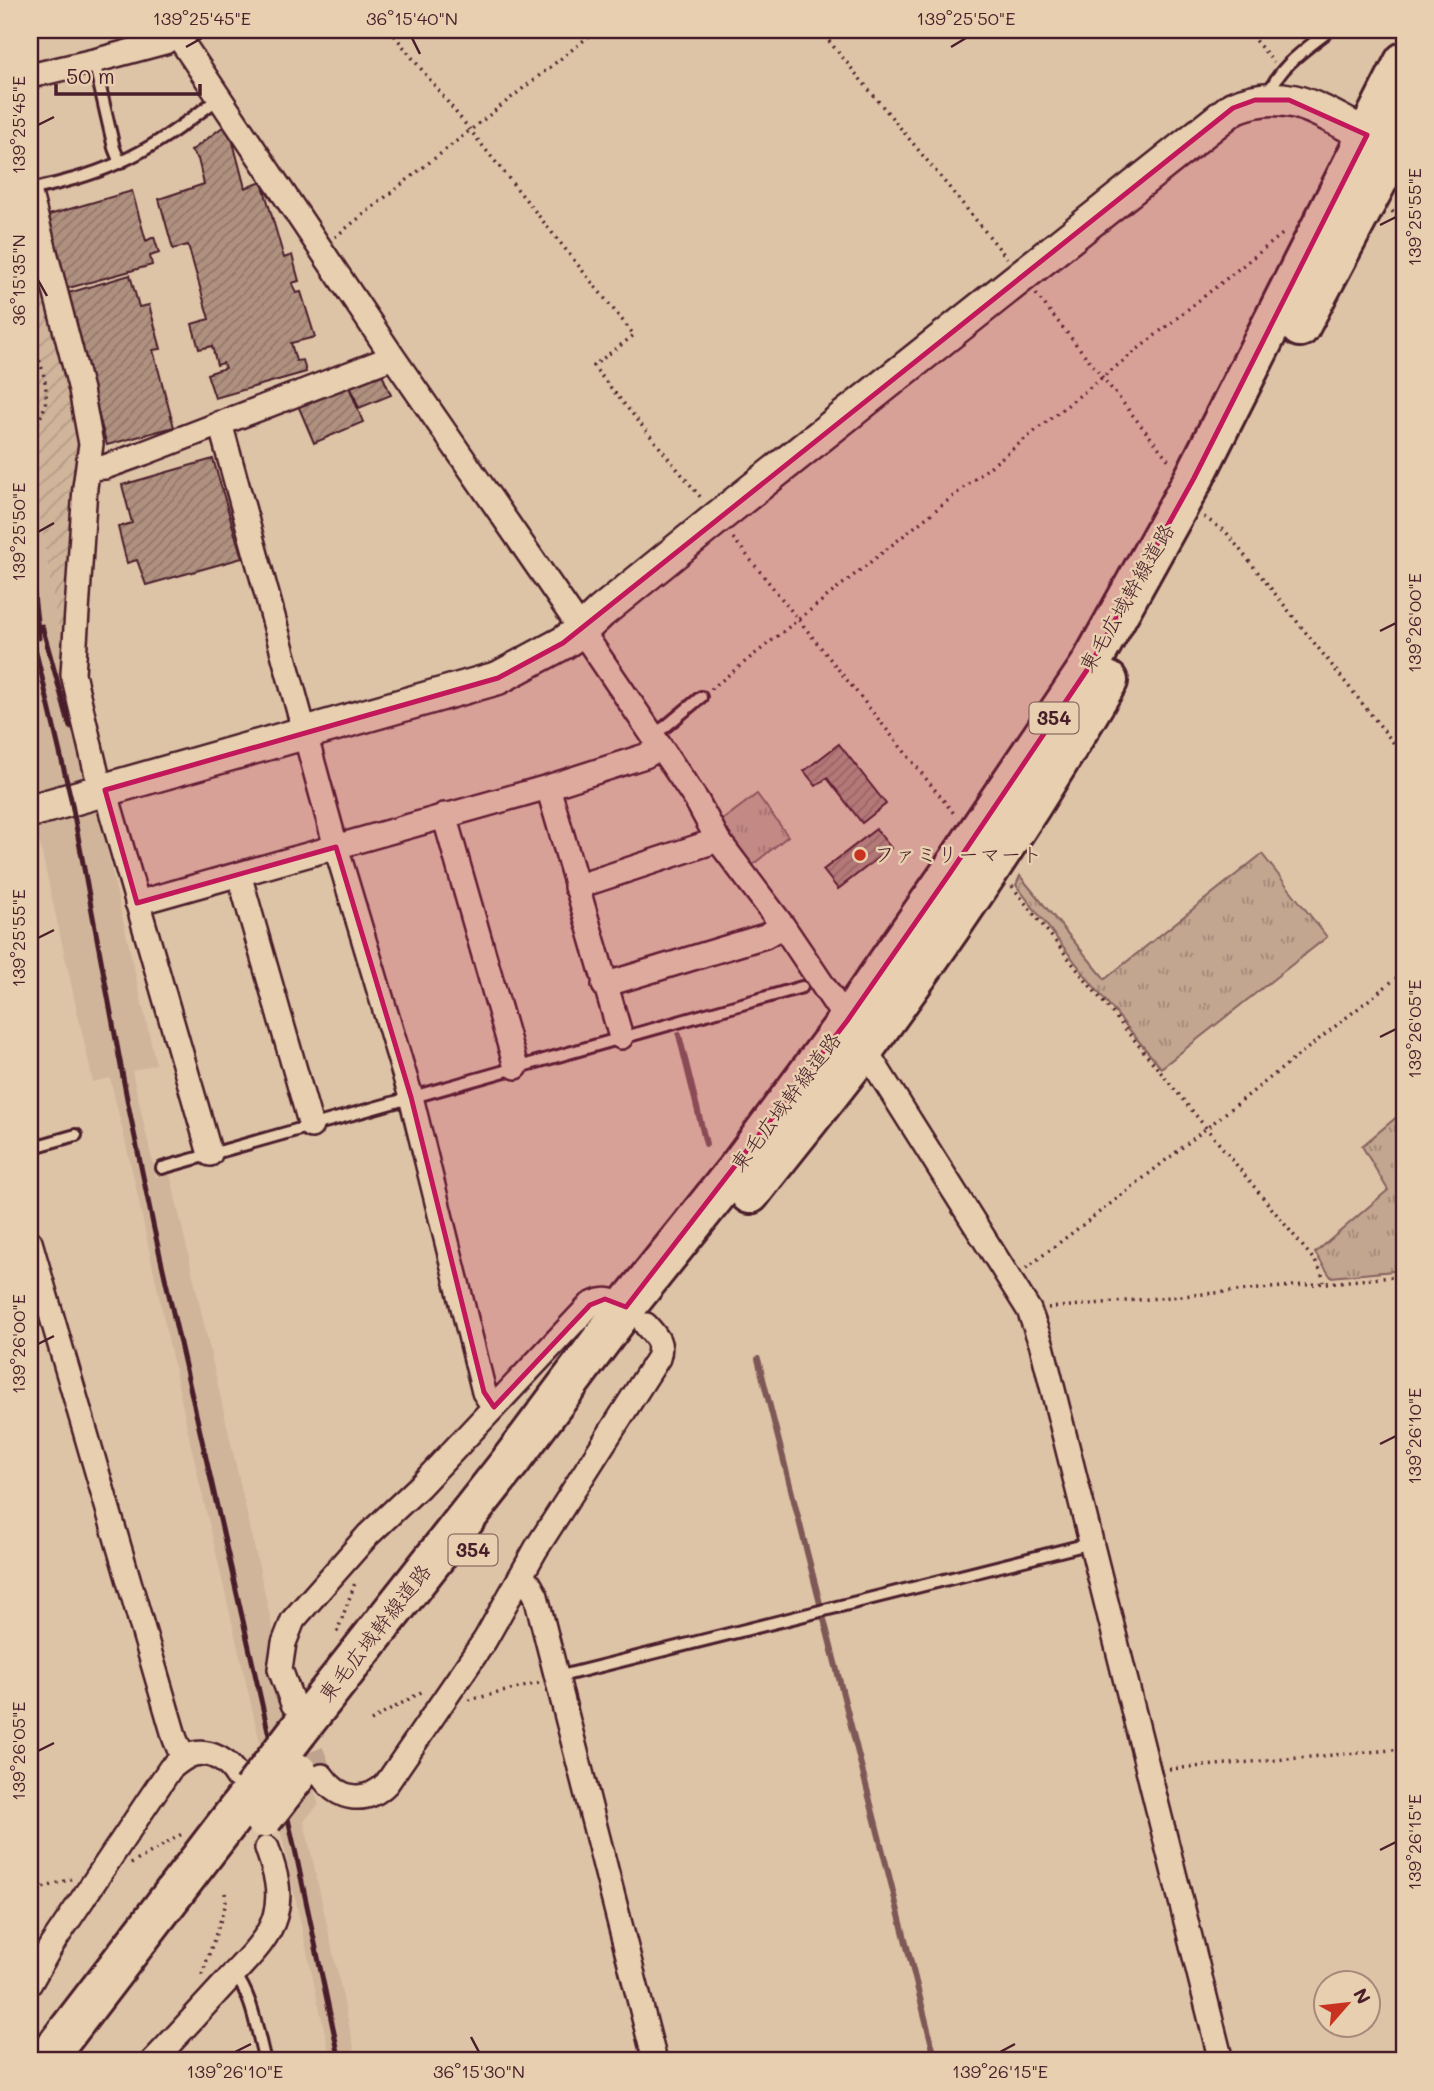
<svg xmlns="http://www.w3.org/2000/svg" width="1434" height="2091" font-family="Mali,'Klee One',sans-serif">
<defs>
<pattern id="industrial-furrows" width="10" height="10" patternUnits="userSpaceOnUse" patternTransform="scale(1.75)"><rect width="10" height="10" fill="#d0b59b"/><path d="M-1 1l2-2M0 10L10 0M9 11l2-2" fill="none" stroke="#b49b86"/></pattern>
<pattern id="grass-tufts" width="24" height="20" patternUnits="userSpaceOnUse" patternTransform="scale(1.75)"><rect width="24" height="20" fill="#c2a690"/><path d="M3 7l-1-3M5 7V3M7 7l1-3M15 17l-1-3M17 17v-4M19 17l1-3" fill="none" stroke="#a08776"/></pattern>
<pattern id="building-hatch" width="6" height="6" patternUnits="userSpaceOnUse" patternTransform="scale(1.75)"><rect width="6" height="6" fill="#b09180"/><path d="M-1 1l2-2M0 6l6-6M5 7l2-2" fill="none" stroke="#917669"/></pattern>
</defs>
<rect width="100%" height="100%" fill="#dec4a7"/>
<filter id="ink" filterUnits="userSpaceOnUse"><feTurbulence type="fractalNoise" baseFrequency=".0143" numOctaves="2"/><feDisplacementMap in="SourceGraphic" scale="14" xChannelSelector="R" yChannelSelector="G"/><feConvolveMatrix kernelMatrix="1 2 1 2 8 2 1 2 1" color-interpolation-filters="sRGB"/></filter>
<g filter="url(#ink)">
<path fill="#d0b59b" d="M 30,435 L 39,513 L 56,615 L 87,783 L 36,798 L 30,770 Z
M 97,806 L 156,1064 L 132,1071 L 156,1177 L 170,1173 L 273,1629 L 274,1670 L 279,1693 L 319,1804 L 304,1821 L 357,2061 L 331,2061 L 283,1842 L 191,1446 L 134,1179 L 110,1078 L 93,1082 L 35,823 Z"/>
<path fill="url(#industrial-furrows)" d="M 30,216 L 82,442 L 68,674 L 56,615 L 39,513 L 30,435 Z"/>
<path fill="url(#grass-tufts)" stroke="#86625e" stroke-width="2" d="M 757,794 L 788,836 L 750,867 L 717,824 Z
M 1262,854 L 1327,937 L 1161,1068 L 1095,988 L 1016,885 L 1020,876 L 1105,979 Z
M 1404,1111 L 1404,1270 L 1331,1277 L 1315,1253 L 1388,1190 L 1362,1146 Z"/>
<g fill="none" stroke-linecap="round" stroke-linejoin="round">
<path stroke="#7e5856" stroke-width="6" d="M 679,1035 L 706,1144
M 758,1359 L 936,2061"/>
</g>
<path fill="url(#building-hatch)" stroke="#4a1f2b" stroke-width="2" d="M 228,123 L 245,188 L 262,182 L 284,258 L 292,255 L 299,281 L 292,283 L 296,293 L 301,292 L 315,337 L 291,343 L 296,361 L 303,360 L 306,372 L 215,398 L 207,374 L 225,368 L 223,363 L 217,365 L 212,346 L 199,349 L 192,324 L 209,319 L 188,245 L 173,249 L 159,199 L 204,184 L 198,159 L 191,151 Z
M 132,191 L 146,241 L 154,237 L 159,253 L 150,256 L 152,265 L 65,289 L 42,217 Z
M 130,275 L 139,307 L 149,305 L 161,349 L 153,350 L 174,427 L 107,445 L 65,294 Z
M 380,370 L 391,395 L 359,408 L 349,383 Z
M 347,382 L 363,422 L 314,443 L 297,403 Z
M 213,459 L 242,558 L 146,585 L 137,560 L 127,563 L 118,527 L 132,523 L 122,485 Z
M 839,744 L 886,804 L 862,823 L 827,778 L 816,786 L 804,771 Z
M 876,829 L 891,848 L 838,889 L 823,870 Z"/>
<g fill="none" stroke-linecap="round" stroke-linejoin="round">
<path stroke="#c0a38e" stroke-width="23" stroke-dasharray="23 11" stroke-linecap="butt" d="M 299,1720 L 322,1776"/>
<defs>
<path id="lane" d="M 94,61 L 114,148 L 120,163
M 1268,95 C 1279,66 1306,49 1330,30
M 30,190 C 60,183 90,176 118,163 C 155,147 187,122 219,98
M 651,735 L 665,727 L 701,697
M 30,1148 L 76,1135
M 162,1168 L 802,987
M 557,1677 L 1092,1543
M 234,1973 C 253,1997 257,2032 265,2061"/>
<path id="street" d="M 174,30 L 393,357 L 569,612 L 697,801 L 718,840 L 783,926 L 847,1021 L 1029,1310 L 1042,1346 L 1221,2061
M 30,76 L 94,61 L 165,42 L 177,34
M 30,194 L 81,390 L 91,444 L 85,487 L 73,674 L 97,775 L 105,790 L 210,1154
M 220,423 L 336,847 L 411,1097 L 484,1392 L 494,1407
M 88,468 L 105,467 L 144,453 L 393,357
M 548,787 L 621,1037
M 444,815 L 516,1067
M 239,874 L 311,1126
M 576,887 L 718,840
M 137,903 L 548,787 L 645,756 L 660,748
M 604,985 L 765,936 L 783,926
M 30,1242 L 175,1739 L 183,1758
M 520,1577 L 530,1585 L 536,1596 L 655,2061
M 293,1704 L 280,1669 L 284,1643 L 293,1620 L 368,1535 L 420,1486 L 590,1305 C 605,1297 612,1300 626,1307
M 322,1776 C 338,1800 366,1805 387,1783 L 485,1640 L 536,1549 L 658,1358 C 663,1343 657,1337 646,1325
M 30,1983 L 51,1946 L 170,1769 C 177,1763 185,1756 194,1754 C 211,1750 229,1762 237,1776
M 153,2061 C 178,2035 202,2008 227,1981 C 244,1962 268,1941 275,1916 C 282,1892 275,1871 267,1848"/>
<path id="secondary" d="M 30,811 L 498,678 L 563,643 L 581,631 L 601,612 L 717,518 L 1233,108 C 1287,84 1320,112 1367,135"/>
<path id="highway" d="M 1300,327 L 1404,131
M 750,1194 C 788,1145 828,1097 865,1048 C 952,930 1033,807 1108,681
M 298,1731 L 510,1462 L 626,1307 L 740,1165 L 847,1021 L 950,873 L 1089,667 L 1194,478 L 1404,62
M 45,2061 L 252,1791"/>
</defs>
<use href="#lane" stroke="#4a1f2b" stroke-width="16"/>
<use href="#street" stroke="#4a1f2b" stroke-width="28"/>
<use href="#secondary" stroke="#4a1f2b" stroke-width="37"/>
<use href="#highway" stroke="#4a1f2b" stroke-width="44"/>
<path stroke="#4a1f2b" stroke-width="3.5" stroke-dasharray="2 5" stroke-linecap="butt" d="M 390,30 L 634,335 L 593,366 L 702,499
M 820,30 L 1007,258
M 1246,30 L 1274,62
M 1392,211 L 1404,225
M 335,237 L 597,30
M 1036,294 L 1171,463
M 30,334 C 37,355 50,382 45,405 C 43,414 37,422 35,431
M 1204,517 L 1226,532 L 1404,756
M 733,538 L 956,816
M 711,689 L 1285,232
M 1012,886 L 1087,982 L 1314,1260 L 1321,1271 L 1324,1282
M 1026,1268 L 1127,1191 L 1404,972
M 1048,1308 L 1404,1276
M 337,1632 L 355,1583
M 469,1700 L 539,1683
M 371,1721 L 423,1691
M 1169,1769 L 1404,1749
M 131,1864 L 182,1834
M 30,1892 L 71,1879
M 202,1975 L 224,1910 L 226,1902 L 225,1893"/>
<use href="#lane" stroke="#e7cfaf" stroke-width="10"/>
<use href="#street" stroke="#e7cfaf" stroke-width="23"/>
<use href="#secondary" stroke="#e7cfaf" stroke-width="32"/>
<use href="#highway" stroke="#e7cfaf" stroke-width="38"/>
<path stroke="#4a1f2b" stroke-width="5" d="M 30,561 L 39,638
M 42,626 L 70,727
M 30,627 L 71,799 L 128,1104 L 154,1229 L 296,1854 L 340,2061"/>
<defs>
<path id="highway-bridge" d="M 252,1791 L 298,1731
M 263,1818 L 298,1773"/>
</defs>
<use href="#highway-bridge" stroke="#4a1f2b" stroke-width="44" stroke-linecap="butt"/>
<use href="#highway-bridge" stroke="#e7cfaf" stroke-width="38"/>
</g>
</g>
<path fill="#c2185b" fill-opacity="0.2" stroke="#c2185b" stroke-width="5" stroke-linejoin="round" d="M 1255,100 L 1289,100 L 1367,135 L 1194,478 L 1089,667 L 950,873 L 847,1021 L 626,1307 L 605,1299 L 590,1305 L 494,1407 L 484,1392 L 411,1097 L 336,847 L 137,903 L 105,790 L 498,678 L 563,643 L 1233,108 Z"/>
<path fill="none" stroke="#4a1f2b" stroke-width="2.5" d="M 412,38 L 420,54M 186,47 L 202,38M 951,47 L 966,38M 38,125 L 54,117M 1380,225 L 1396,217M 38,280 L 47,296M 38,532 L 54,523M 1380,631 L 1396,623M 38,938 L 54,930M 1380,1037 L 1396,1029M 38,1344 L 54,1336M 1380,1444 L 1396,1436M 38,1751 L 54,1743M 1380,1850 L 1396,1842M 471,2037 L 479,2052M 235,2052 L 251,2044M 1000,2052 L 1015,2044"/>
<circle fill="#c8321e" stroke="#e7cfaf" stroke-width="2.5" cx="860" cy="855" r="7"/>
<g text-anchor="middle" stroke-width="5" stroke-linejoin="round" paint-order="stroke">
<g fill="#e7cfaf" stroke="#795453" stroke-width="2">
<rect x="1029.5" y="702.5" width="49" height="31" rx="5"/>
<rect x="448.5" y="1534.5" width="49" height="31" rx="5"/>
</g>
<g font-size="19" font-weight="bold" fill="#4a1f2b">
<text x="1054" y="725">354</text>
<text x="473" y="1557">354</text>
</g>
<g font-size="21" fill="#4a1f2b" stroke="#e7cfaf">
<text transform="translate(1127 598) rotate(-60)" y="7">東毛広域幹線道路</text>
<text transform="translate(786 1102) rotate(-53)" y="7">東毛広域幹線道路</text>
<text transform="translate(375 1633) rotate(-52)" y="7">東毛広域幹線道路</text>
</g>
<g font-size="21" fill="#4a1f2b" stroke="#e7cfaf" text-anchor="start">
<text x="874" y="862">ファミリーマート</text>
</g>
</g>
<rect width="1434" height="2091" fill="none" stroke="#e7cfaf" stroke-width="77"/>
<g transform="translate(1347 2004) rotate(62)"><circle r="33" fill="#e7cfaf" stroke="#a8897a" stroke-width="2"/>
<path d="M0-5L12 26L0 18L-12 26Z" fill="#c8321e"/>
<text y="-10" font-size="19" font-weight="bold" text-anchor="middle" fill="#4a1f2b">N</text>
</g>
<path d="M56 84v10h144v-10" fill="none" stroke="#4a1f2b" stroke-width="3.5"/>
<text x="66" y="84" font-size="21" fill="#4a1f2b" stroke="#e7cfaf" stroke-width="5" paint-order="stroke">50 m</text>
<rect x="38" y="38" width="1358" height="2014" fill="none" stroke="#4a1f2b" stroke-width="2.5"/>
<g font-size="18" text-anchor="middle" fill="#4a1f2b">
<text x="202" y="25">139°25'45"E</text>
<text x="412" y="25">36°15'40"N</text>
<text x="966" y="25">139°25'50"E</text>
<text transform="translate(19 125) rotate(-90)" y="6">139°25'45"E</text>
<text transform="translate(1415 217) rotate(-90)" y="6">139°25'55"E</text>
<text transform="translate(19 280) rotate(-90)" y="6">36°15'35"N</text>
<text transform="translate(19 532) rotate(-90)" y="6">139°25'50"E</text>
<text transform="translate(1415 623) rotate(-90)" y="6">139°26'00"E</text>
<text transform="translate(19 938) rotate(-90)" y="6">139°25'55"E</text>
<text transform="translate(1415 1029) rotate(-90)" y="6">139°26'05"E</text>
<text transform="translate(19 1344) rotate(-90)" y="6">139°26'00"E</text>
<text transform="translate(1415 1436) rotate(-90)" y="6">139°26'10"E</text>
<text transform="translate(19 1751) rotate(-90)" y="6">139°26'05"E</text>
<text transform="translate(1415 1842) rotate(-90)" y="6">139°26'15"E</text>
<text x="235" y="2078">139°26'10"E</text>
<text x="479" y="2078">36°15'30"N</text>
<text x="1000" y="2078">139°26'15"E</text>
</g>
</svg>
